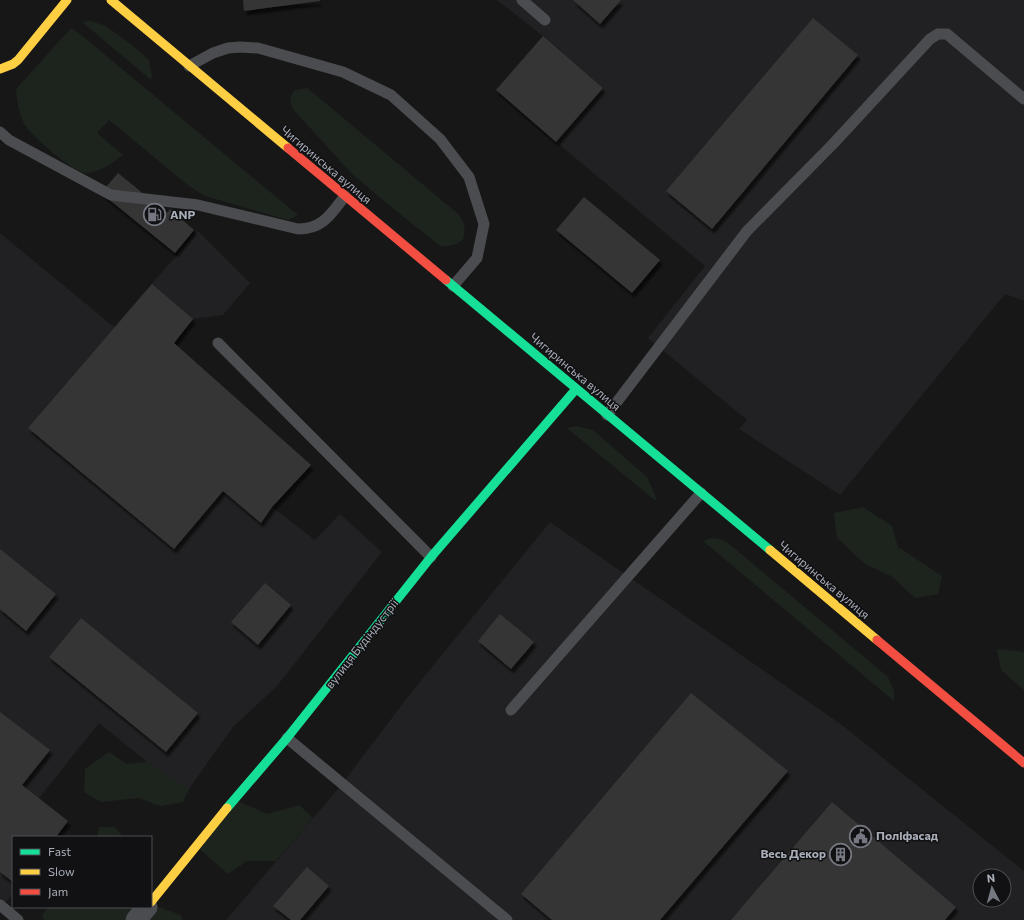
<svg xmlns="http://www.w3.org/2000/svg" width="1024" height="920" font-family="Commissioner,sans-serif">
<defs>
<filter id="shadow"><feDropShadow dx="2.5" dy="4.5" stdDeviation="1" flood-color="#0009"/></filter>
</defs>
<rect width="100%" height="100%" fill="#171717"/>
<path fill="#212123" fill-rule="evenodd" d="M 497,0 L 1024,0 L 1024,301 L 1005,294 L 840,495 L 739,429 L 747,420 L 648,338 L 705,266 L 556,142 L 603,88 L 543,36 Z
M 198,231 L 250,283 L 223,315 L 193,319 L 174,343 L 311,465 L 272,507 L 315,540 L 340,514 L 382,552 L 277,686 L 233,727 L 189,789 L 147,762 L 99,723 L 39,798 L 68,822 L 56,837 L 13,837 L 13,893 L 0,910 L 0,233 L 114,327 Z
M 550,522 L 842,725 L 1024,871 L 1024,920 L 226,920 L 338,789 L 410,694 ZM 980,876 L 1004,876 L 1004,900 L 980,900 Z"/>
<path fill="#1d241e" d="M 91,21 L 106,26 L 132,45 L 149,60 L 152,77 L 150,79 L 82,22 Z
M 71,28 L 80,34 L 298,215 L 288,220 L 205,196 L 189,186 L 109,120 L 97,133 L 123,155 C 113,162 101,172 88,173 C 74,174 33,137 25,125 C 19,114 17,101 16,89 Z
M 307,88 L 311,91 L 457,213 C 465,222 466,228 463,240 C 455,245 449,247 440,246 L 385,202 L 351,173 L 293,109 C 290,103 289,94 296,90 C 299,89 304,89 307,88 Z
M 576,426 L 593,430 L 647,477 L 654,493 L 657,502 L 567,428 Z
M 863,507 L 892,526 L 898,547 L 942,576 L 938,594 L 915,598 L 891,576 L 865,564 L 837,538 L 834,513 Z
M 711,538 L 719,539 L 727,542 L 888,677 L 894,691 L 894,701 L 703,541 Z
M 997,649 L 1024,652 L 1024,690 L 1001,670 Z
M 109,752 L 127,764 L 147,762 L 189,789 L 183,802 L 160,806 L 138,798 L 101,802 L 84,792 L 85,769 Z
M 234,799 L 267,814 L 299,805 L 313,818 L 276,861 L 247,861 L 228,874 L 196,846 Z
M 99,827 L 115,827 L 123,837 L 97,837 Z
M 151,904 L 181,915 L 183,920 L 44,920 L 42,915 L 48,907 L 151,907 Z"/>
<path fill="#353536" filter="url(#shadow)" d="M 243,0 L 320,0 L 320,1 L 244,11 Z
M 573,0 L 621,0 L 600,24 Z
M 813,18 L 858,55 L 712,229 L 666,191 Z
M 543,36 L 603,88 L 556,142 L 496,90 Z
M 118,173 L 167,213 L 170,209 L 194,230 L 175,253 L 101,193 Z
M 584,197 L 660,260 L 632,293 L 556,230 Z
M 152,284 L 193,319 L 174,343 L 311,465 L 272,507 L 261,523 L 223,491 L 174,549 L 28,428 Z
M 0,549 L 56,594 L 26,631 L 0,609 Z
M 265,583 L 291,605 L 258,645 L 231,622 Z
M 500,614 L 534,642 L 511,669 L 478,641 Z
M 81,618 L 198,713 L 166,752 L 49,657 Z
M 691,693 L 788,771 L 660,920 L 552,920 L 521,894 Z
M 0,712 L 50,750 L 22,785 L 68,821 L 56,837 L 13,837 L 13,882 L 0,872 Z
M 832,802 L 956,907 L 945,920 L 731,920 Z
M 307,867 L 329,886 L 300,920 L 291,920 L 273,906 Z"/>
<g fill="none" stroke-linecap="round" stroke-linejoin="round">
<path stroke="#4b4c50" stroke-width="11" d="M 522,0 L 545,20
M 189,66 L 213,53 L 228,48 L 240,47 L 258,48 L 343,72 L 391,95 L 440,139 L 469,177 L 484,224 L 477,258 L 453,286
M 0,132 L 9,140 L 111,195 L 198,205 L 298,229 C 323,229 331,214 345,196
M 218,343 L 431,557
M 607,415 L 747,231 L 832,145 L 930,39 L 938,34 L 947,34 L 1024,99
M 511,710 L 701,493
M 287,738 L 507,920
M 0,905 L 18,920"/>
<path stroke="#4b4c50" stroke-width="21" d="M 136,920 L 147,907"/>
<path stroke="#16e098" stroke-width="9" d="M 446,280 L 770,550
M 227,808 L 287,738 L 431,557 L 576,389"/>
<path stroke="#ffcf43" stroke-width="9" d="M 111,0 L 288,148
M 0,69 L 13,64 L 18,60 L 67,0
M 770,550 L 877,640
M 151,902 L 227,808"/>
<path stroke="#f24e42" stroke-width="9" d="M 288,148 L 446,280
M 877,640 L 1024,763"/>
</g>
<defs>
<symbol id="fuel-ring" viewBox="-11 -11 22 22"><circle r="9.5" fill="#111113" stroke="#757880" stroke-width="1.5"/><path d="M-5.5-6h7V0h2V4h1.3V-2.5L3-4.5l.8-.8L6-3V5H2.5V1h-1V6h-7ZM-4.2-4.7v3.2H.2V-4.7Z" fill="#757880"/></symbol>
<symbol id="civic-ring" viewBox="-11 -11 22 22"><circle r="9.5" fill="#111113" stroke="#757880" stroke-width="1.5"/><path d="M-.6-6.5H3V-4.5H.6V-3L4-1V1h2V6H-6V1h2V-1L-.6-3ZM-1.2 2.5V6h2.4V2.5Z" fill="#757880"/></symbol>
<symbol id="building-ring" viewBox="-11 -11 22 22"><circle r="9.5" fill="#111113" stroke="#757880" stroke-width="1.5"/><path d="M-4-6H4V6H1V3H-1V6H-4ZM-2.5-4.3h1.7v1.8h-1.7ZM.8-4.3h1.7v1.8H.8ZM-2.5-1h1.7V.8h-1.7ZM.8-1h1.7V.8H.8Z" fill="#757880"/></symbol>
</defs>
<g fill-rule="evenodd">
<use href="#fuel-ring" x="142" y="202" width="25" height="25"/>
<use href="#civic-ring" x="848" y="824" width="25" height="25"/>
<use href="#building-ring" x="828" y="842" width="25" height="25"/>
</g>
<g text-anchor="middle" stroke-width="3" stroke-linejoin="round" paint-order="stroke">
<g font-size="12" fill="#a8adb8" stroke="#111113">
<text transform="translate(326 165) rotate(40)" y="4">Чигиринська вулиця</text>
<text transform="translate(575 372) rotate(40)" y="4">Чигиринська вулиця</text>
<text transform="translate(824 580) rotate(40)" y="4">Чигиринська вулиця</text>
<text transform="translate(362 644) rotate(-52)" y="4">вулиця Будіндустрії</text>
</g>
<g font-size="12" font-weight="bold" fill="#a8adb8" stroke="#111113" text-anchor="start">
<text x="170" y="219">ANP</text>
<text x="876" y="840">Поліфасад</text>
<text x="826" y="858" text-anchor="end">Весь Декор</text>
</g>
</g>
<rect x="12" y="836" width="140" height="72" fill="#111113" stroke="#4d4f55"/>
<rect x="20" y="849" width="20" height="6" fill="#16e098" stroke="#4d4f55"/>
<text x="48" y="856" font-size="12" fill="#a8adb8">Fast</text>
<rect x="20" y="869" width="20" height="6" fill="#ffcf43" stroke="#4d4f55"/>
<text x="48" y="876" font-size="12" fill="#a8adb8">Slow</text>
<rect x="20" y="889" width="20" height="6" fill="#f24e42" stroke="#4d4f55"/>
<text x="48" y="896" font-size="12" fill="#a8adb8">Jam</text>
<g transform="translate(992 888) rotate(354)"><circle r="19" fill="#111113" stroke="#4d4f55"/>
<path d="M0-3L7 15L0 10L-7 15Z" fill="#757880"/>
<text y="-6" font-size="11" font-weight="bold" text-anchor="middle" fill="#a8adb8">N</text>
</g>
</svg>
